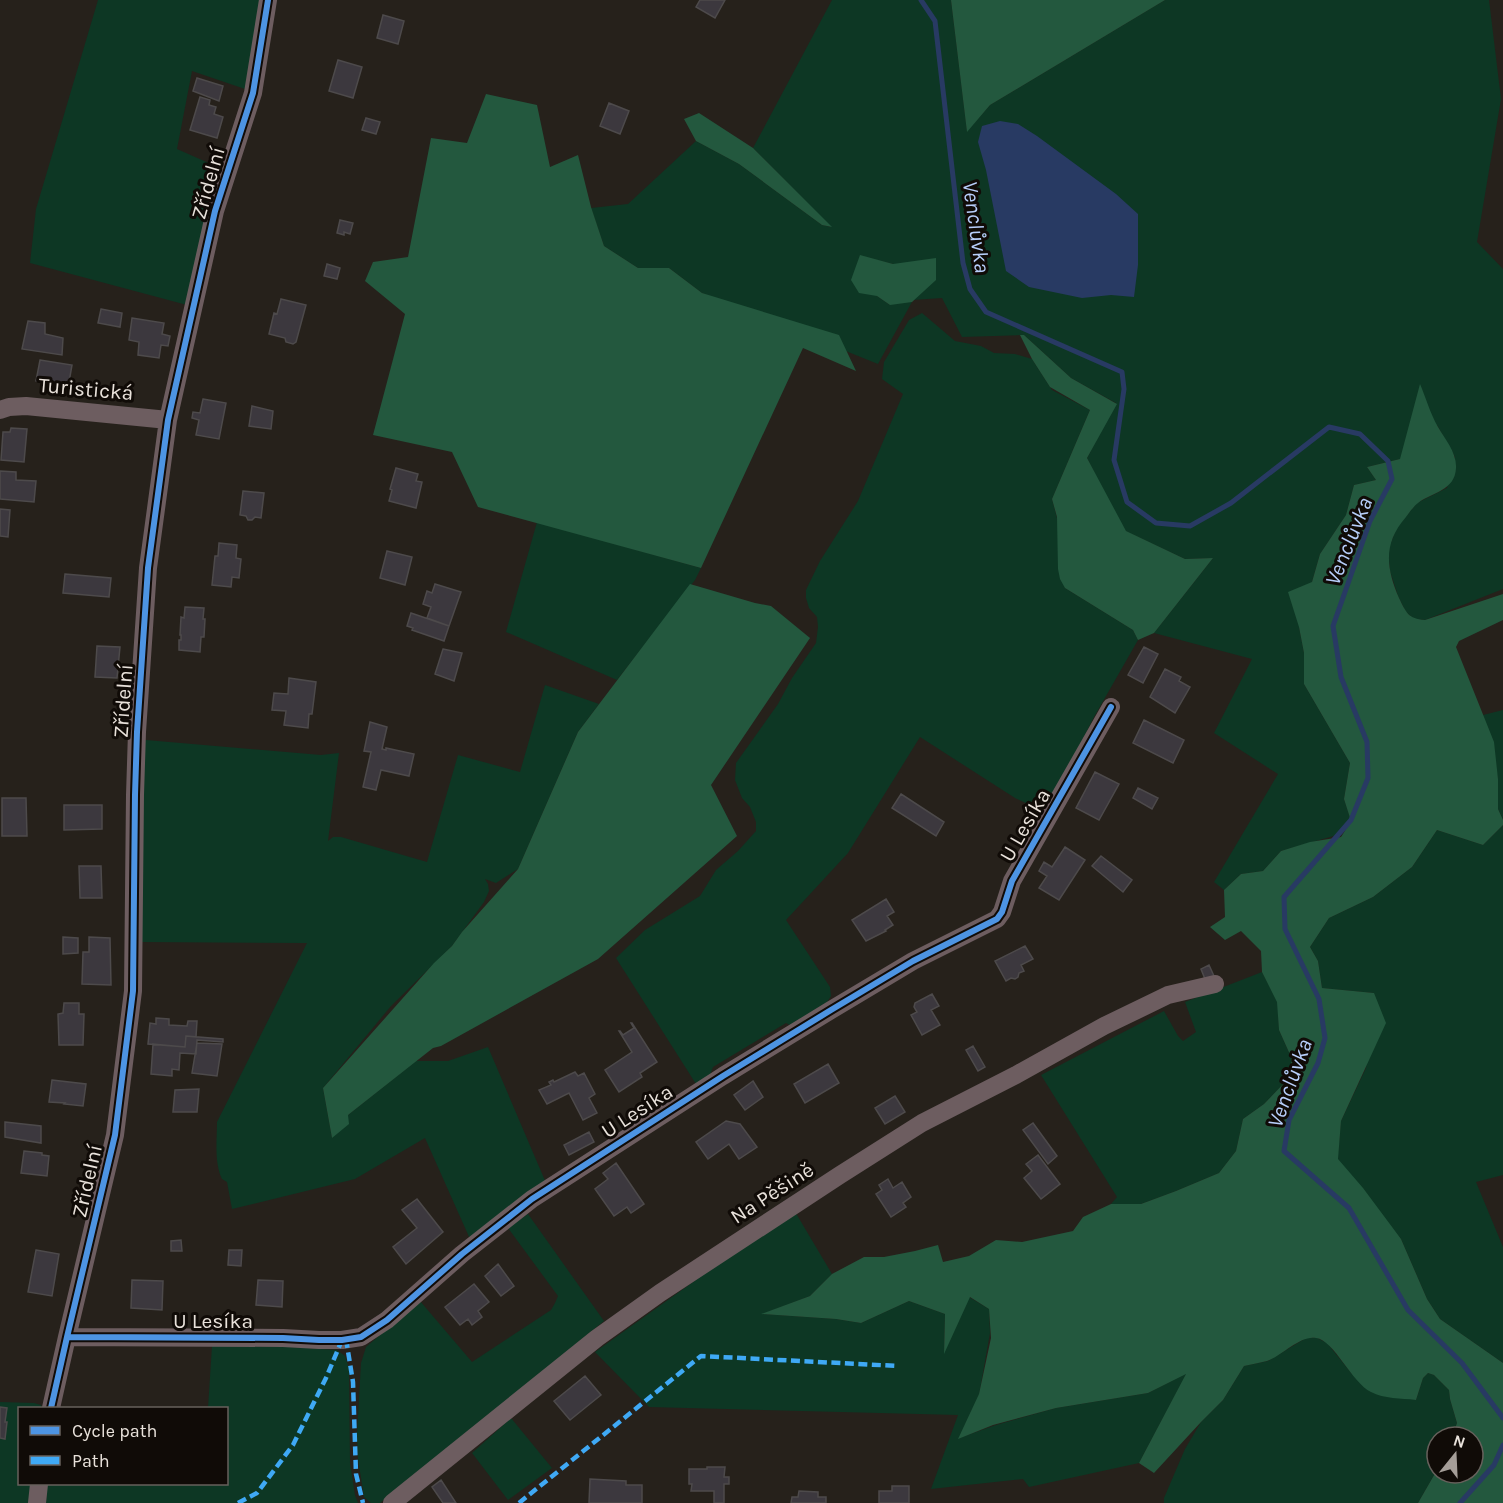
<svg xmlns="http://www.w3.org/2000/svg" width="1503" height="1503" font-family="Karla,sans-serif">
<rect width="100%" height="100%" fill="#26211b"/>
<path fill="#0d3724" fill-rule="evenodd" d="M 98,0 L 263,0 L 245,89 L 192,71 L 177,149 L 220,168 L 187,305 L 30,263 L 36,209 Z
M 832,0 L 951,0 L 967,131 L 990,105 L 1165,0 L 1489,0 L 1501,99 L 1477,242 L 1503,269 L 1503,589 L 1425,620 L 1414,619 L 1406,612 L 1398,596 L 1390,571 L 1388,550 L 1397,527 L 1417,503 L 1447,488 L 1455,457 L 1437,425 L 1400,459 L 1367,467 L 1376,480 L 1354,485 L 1346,515 L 1320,554 L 1299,627 L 1304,653 L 1304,684 L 1350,763 L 1344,799 L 1351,820 L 1337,835 L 1281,851 L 1263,871 L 1241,874 L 1224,890 L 1214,882 L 1278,774 L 1214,733 L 1252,659 L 1154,633 L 1213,558 L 1185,559 L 1123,530 L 1087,458 L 1116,403 L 1071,378 L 1024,335 L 962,337 L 942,298 L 913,300 L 878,364 L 702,293 L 669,268 L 638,268 L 604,246 L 591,208 L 628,204 L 696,141 L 739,164 L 822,225 L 831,227 L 753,148 ZM 860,256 L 893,264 L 890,305 L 877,296 Z
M 922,313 L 955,341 L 981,346 L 994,353 L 1015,354 L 1032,359 L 1052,390 L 1090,410 L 1052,499 L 1058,522 L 1065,588 L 1133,630 L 1138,640 L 1094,717 L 1053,798 L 1041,810 L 1015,798 L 920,737 L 848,853 L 786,920 L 830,987 L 831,996 L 827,1002 L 790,1025 L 786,1023 L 713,1067 L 710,1075 L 696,1084 L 616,958 L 645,930 L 700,896 L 716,870 L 738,851 L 756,831 L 756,822 L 750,807 L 742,798 L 735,780 L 736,763 L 778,704 L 792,678 L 816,643 L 818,627 L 817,617 L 809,608 L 806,598 L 806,590 L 820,561 L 858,501 L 903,394 L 882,379 L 884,362 L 909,320 Z
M 537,522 L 701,568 L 695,580 L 617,680 L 506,632 Z
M 545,685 L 599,704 L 578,732 L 518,869 L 496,883 L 485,879 L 488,884 L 489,891 L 484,902 L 452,946 L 391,1006 L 323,1088 L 332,1138 L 348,1115 L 416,1061 L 448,1061 L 488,1047 L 546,1183 L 470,1239 L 425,1138 L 355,1179 L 232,1209 L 227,1182 L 222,1179 C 214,1162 217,1140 217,1122 L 307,943 L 140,942 L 143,742 L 146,740 L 321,755 L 339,753 L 328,841 L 333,837 L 341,837 L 427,862 L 458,755 L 520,772 Z
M 1503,710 L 1503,820 L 1498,809 L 1498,779 L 1483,715 Z
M 1503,825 L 1503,1175 L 1476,1182 L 1503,1247 L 1503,1363 L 1440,1319 L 1427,1299 L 1401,1239 L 1337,1163 L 1341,1121 L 1366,1068 L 1374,993 L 1322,988 L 1318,961 L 1310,947 L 1329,918 L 1373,897 L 1412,867 L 1437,830 L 1483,845 Z
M 1262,972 L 1278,1002 L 1279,1030 L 1292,1059 L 1287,1080 L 1264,1104 L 1243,1119 L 1236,1151 L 1219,1173 L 1176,1191 L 1141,1204 L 1111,1204 L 1117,1197 L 1041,1075 L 1164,1011 L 1178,1036 L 1183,1041 L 1196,1032 L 1185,1002 Z
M 794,1210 L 832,1274 L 810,1296 L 763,1314 L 836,1319 L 861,1323 L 909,1301 L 945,1314 L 944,1351 L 969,1297 L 989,1309 L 990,1333 L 979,1395 L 959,1438 L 996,1425 L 1056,1408 L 1148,1393 L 1187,1373 L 1139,1463 L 1029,1487 L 1023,1479 L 931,1489 L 958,1415 L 649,1407 L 595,1352 Z
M 528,1214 L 604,1321 L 458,1441 L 380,1503 L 371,1503 L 364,1497 L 358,1459 L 357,1433 L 361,1363 L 366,1347 L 420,1301 L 472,1362 L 551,1310 L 555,1303 L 558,1296 L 508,1228 Z
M 1306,1338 L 1317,1338 L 1327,1343 L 1352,1374 L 1416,1400 L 1423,1378 L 1428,1373 L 1434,1375 L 1449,1390 L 1450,1399 L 1457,1423 L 1452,1437 L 1437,1437 L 1437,1470 L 1418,1503 L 1164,1503 L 1164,1498 L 1185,1449 L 1201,1422 L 1223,1400 L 1244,1366 L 1268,1361 Z
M 212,1346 L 290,1347 L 337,1350 L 345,1356 L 349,1368 L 350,1463 L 355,1495 L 358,1503 L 46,1503 L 47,1484 L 226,1484 L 226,1408 L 208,1408 Z
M 0,1402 L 34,1403 L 41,1405 L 42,1408 L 20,1408 L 20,1484 L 34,1484 L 32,1503 L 0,1503 Z
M 511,1418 L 552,1468 L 508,1500 L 472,1453 Z"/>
<path fill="#23583e" d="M 951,0 L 1165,0 L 990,105 L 967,132 Z
M 486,94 L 537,105 L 550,167 L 578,155 L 591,207 L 604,246 L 638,268 L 669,268 L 702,293 L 839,335 L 856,371 L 803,348 L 701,568 L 478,507 L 452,452 L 373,435 L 405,314 L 365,281 L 373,262 L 408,257 L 431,138 L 467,143 Z
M 699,113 L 753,148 L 832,227 L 822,225 L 739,164 L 696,141 L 684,119 Z
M 860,255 L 893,264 L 936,258 L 936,280 L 912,302 L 890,305 L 877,296 L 859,293 L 851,280 Z
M 1020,335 L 1024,335 L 1071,378 L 1117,404 L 1087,458 L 1126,531 L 1185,559 L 1213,558 L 1154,633 L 1138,640 L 1133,630 L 1065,588 L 1060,579 L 1058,569 L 1057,517 L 1052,499 L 1090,410 L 1050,387 L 1032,359 Z
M 1420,384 C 1426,398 1430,413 1438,427 C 1445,439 1457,453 1456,468 C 1455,491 1432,492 1418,503 C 1413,507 1409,513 1406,517 C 1383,543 1386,568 1399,598 C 1406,612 1408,619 1425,620 L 1503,594 L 1503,620 L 1459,641 L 1456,647 L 1494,742 L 1498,779 L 1498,809 L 1503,820 L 1503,825 L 1483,845 L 1437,830 L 1412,867 L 1373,897 L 1329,918 L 1310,947 L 1318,961 L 1322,988 L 1374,993 L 1386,1023 L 1341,1121 L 1338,1159 L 1363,1188 L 1401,1239 L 1427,1299 L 1440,1319 L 1503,1363 L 1503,1503 L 1418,1503 L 1437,1470 L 1437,1473 L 1473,1473 L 1473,1437 L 1452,1437 L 1457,1423 L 1450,1399 L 1449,1390 L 1434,1375 L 1428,1373 L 1423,1378 L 1416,1400 C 1401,1398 1384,1399 1371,1392 C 1352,1383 1334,1340 1316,1338 C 1300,1335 1282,1356 1267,1361 C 1260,1363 1252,1364 1244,1366 L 1223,1400 L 1201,1422 L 1154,1473 L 1139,1463 L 1186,1374 L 1148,1393 L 1056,1408 L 993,1425 L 958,1439 L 979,1394 L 991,1338 L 989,1309 L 970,1297 L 944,1354 L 945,1314 L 909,1301 L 861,1323 L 836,1319 L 761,1314 L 810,1296 L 832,1274 L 864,1257 L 884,1257 L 915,1251 L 938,1245 L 943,1262 L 969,1256 L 996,1240 L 1022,1242 L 1073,1231 L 1083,1217 L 1111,1204 L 1141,1204 L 1176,1191 L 1219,1173 L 1236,1151 L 1243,1119 L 1264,1104 L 1287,1080 L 1292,1059 L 1279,1030 L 1277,1002 L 1262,972 L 1261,951 L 1241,931 L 1225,940 L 1210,927 L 1225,917 L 1224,890 L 1241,874 L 1263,871 L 1281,851 L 1310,842 L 1341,837 L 1351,821 L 1344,799 L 1350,763 L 1304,684 L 1304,653 L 1299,627 L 1288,592 L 1312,582 L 1320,554 L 1346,515 L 1354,485 L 1376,480 L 1367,467 L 1400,459 Z
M 690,584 L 755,603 L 771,606 L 810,638 L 711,785 L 737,836 L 598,959 L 441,1046 L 433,1048 L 348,1115 L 349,1124 L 332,1138 L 323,1088 L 434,963 L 452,946 L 462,932 L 518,869 L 578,732 Z"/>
<path fill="#283a63" d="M 1000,121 L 1018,124 L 1037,136 L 1116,194 L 1138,214 L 1138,265 L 1134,297 L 1111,295 L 1082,298 L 1029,287 L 1006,271 L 986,170 L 978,142 L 982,126 Z"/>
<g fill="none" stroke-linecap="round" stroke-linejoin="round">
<path stroke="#283a63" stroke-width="5" d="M 921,0 L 935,21 L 963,263 L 970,289 L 986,312 L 1122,372 L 1124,389 L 1114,460 L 1127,502 L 1156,523 L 1190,526 L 1231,503 L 1329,427 L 1360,434 L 1388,461 L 1392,479 L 1370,521 L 1333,626 L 1341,677 L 1367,742 L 1368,778 L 1351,820 L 1284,897 L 1285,929 L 1319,999 L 1325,1038 L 1318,1063 L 1289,1120 L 1284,1151 L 1349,1208 L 1408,1310 L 1462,1363 L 1503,1418
M 1460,1503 L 1494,1465 L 1503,1445"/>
</g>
<path fill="#3c383e" stroke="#4d4a4b" stroke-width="1.5" d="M 700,0 L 725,0 L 715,18 L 696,7 Z
M 383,15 L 404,21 L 398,44 L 377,38 Z
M 338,60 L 362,67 L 353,98 L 329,91 Z
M 197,78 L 223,86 L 219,101 L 193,91 Z
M 200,97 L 210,100 L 209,105 L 216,107 L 214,114 L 223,117 L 217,138 L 190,130 Z
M 609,103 L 629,111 L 620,134 L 600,126 Z
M 366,118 L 380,122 L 376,134 L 362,130 Z
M 340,220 L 353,223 L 350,234 L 344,232 L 344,235 L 337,233 Z
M 327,264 L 340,268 L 337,279 L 324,276 Z
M 281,299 L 306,305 L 296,342 L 293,344 L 286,342 L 285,338 L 269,334 L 274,313 L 277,314 Z
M 101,309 L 122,313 L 120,327 L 98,323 Z
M 132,318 L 164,323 L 162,334 L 170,336 L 168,346 L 161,345 L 159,358 L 138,355 L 139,342 L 129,340 Z
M 28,321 L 45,323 L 45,334 L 63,338 L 62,355 L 22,349 Z
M 40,360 L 72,365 L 68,388 L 58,387 L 59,385 L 36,381 Z
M 203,399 L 226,403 L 219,439 L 196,435 L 199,420 L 192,418 L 193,412 L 200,413 Z
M 252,406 L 273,411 L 271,429 L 249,426 Z
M 11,428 L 27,429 L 24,462 L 1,460 L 3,432 L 10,432 Z
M 396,468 L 418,474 L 416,481 L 422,482 L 416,508 L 389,501 L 392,490 L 390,489 Z
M 0,471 L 16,472 L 16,480 L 36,481 L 34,502 L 0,499 Z
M 243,491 L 264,493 L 261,518 L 255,517 L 252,520 L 248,520 L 246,516 L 240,515 Z
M 0,509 L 10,510 L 8,537 L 0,536 Z
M 219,543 L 237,545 L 236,558 L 241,559 L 239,578 L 232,577 L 231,587 L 212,585 L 215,556 L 218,556 Z
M 387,551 L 412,557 L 405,585 L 380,578 Z
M 65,574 L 111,578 L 109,597 L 63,593 Z
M 435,584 L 461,592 L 449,626 L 427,618 L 431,607 L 423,604 L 427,591 L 432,593 Z
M 185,607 L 204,608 L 203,619 L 205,619 L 204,637 L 201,637 L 200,652 L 179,650 L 179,640 L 181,640 L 181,635 L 180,635 L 181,617 L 184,618 Z
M 411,613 L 449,626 L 444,641 L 412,630 L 413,628 L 407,626 Z
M 97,646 L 120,647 L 117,678 L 95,677 Z
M 1144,647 L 1158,654 L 1143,683 L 1128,675 Z
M 443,649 L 462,653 L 454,681 L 435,674 Z
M 1165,669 L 1181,677 L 1179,681 L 1190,687 L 1175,713 L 1150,697 Z
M 289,678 L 316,682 L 312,714 L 309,714 L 308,728 L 284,725 L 286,711 L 272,710 L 274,693 L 288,694 Z
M 1144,720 L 1184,740 L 1173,763 L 1133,743 Z
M 370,722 L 387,727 L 382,749 L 386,750 L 386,748 L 414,754 L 409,776 L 381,770 L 376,790 L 363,787 L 371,752 L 364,751 Z
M 1095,772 L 1119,784 L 1099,820 L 1076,808 Z
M 1138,788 L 1158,798 L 1152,809 L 1133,798 Z
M 901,794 L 944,822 L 936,836 L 892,808 Z
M 2,798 L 26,798 L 27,836 L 2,836 Z
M 64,805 L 102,805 L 102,829 L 64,830 Z
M 1065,847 L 1085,860 L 1059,900 L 1039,888 L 1047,876 L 1039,871 L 1044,862 L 1052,867 Z
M 1101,856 L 1132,880 L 1123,892 L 1092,866 Z
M 79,866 L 101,866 L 102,898 L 80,898 Z
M 886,899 L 894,912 L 887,916 L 893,925 L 885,930 L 886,931 L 866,941 L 852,920 Z
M 63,937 L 78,938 L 78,953 L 63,954 Z
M 89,937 L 110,938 L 111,985 L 82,984 L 83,952 L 89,952 Z
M 1025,946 L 1033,959 L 1021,965 L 1024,971 L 1019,973 L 1018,977 L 1015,979 L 1011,978 L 1006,981 L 995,961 Z
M 1209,965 L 1214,976 L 1205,979 L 1201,969 Z
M 932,994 L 939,1006 L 931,1010 L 940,1025 L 922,1035 L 911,1015 L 917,1012 L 914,1007 L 915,1003 Z
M 64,1003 L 79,1003 L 79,1014 L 84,1014 L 83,1045 L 59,1045 L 58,1014 L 63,1013 Z
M 156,1018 L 169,1019 L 169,1025 L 187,1026 L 188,1021 L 197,1021 L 196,1037 L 186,1036 L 185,1047 L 148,1044 L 150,1023 L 156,1024 Z
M 631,1023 L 632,1023 L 657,1062 L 640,1073 L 642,1077 L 619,1092 L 605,1070 L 632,1052 L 619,1031 L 620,1031 L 623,1035 L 634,1028 Z
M 186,1036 L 223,1039 L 223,1042 L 197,1040 L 196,1054 L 180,1053 L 179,1070 L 172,1069 L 172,1076 L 151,1074 L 153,1044 L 185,1047 Z
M 197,1043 L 222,1044 L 217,1076 L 192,1073 Z
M 973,1046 L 985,1067 L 978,1071 L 966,1050 Z
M 828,1064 L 839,1083 L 805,1103 L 794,1084 Z
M 575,1072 L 578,1076 L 584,1073 L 595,1094 L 589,1098 L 597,1113 L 583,1120 L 569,1093 L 547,1104 L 539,1090 L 551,1085 L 549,1082 L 553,1080 L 554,1082 Z
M 52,1080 L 86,1084 L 83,1106 L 64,1104 L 65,1103 L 49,1102 Z
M 753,1081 L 763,1097 L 745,1110 L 734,1095 Z
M 199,1089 L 197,1112 L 173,1112 L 175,1090 Z
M 895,1096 L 905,1112 L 885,1124 L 875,1108 Z
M 726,1121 L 740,1124 L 757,1147 L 739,1159 L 729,1144 L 708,1159 L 696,1142 Z
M 5,1122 L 41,1126 L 41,1143 L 5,1137 Z
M 1033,1123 L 1057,1156 L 1048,1164 L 1023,1130 Z
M 589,1132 L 594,1142 L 569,1155 L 564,1145 Z
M 24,1151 L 42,1153 L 42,1155 L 49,1156 L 47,1176 L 21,1173 Z
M 1038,1155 L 1060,1184 L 1041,1199 L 1024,1178 L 1032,1171 L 1026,1164 Z
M 616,1163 L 644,1204 L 631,1213 L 627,1207 L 614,1216 L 595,1189 L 608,1179 L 603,1173 Z
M 888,1179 L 893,1188 L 902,1182 L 911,1197 L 903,1203 L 906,1207 L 891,1217 L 876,1194 L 882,1190 L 879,1185 Z
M 417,1199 L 443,1232 L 406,1264 L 393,1247 L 417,1228 L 402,1210 Z
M 181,1240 L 182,1251 L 171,1251 L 171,1241 Z
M 36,1250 L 59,1254 L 52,1296 L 28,1292 Z
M 229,1250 L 242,1250 L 241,1266 L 228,1265 Z
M 498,1264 L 514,1286 L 501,1296 L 485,1276 Z
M 132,1280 L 163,1281 L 162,1310 L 131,1308 Z
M 258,1280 L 283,1281 L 282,1307 L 256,1305 Z
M 474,1284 L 489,1302 L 478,1311 L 482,1317 L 472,1325 L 468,1319 L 460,1325 L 445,1307 Z
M 585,1376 L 601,1395 L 570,1420 L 554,1401 Z
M 0,1407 L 7,1408 L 5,1422 L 7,1422 L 5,1439 L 0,1438 Z
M 707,1467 L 725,1467 L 724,1477 L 729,1477 L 729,1484 L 724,1484 L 724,1503 L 714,1503 L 714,1491 L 691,1491 L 692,1484 L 689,1484 L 689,1469 L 707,1469 Z
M 590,1479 L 626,1481 L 626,1485 L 642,1485 L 642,1503 L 589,1503 Z
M 441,1480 L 456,1503 L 443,1503 L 432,1487 Z
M 892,1486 L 909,1486 L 909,1503 L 879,1503 L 879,1491 L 892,1491 Z
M 799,1491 L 818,1492 L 818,1497 L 826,1497 L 826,1503 L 791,1503 L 792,1497 L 798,1497 Z"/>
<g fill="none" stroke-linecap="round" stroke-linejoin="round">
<path stroke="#6d5d60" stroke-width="18" d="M 0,410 L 9,407 L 26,406 L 168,420
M 67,1337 L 283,1338 L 319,1340 L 342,1340 L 361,1337 L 387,1320 L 462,1254 L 532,1199 L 723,1076 L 831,1010 L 913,961 L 997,919 L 1002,912 L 1012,881 L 1111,707
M 51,1408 L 67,1337 L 115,1135 L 133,991 L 135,795 L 137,732 L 148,568 L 168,420 L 215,211 L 253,93 L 268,0
M 37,1503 L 39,1484
M 392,1503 L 597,1338 L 660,1293 L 840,1175 L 922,1123 L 1016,1075 L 1104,1026 L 1168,995 L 1215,984"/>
<path stroke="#3fa9f5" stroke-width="4.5" stroke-dasharray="9 4.5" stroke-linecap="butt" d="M 346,1339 L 353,1382 L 356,1474 L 363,1503
M 238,1503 L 257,1493 L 293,1445 L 326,1378 L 342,1340
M 519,1503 L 701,1356 L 898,1366"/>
<defs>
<path id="cycleway" d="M 67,1337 L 283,1338 L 319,1340 L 342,1340 L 361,1337 L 387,1320 L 462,1254 L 532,1199 L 723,1076 L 831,1010 L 913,961 L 997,919 L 1002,912 L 1012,881 L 1111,707
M 51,1408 L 67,1337 L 115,1135 L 133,991 L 135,795 L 137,732 L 148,568 L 168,420 L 215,211 L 253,93 L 268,0"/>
</defs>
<use href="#cycleway" stroke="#100b07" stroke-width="10"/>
<use href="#cycleway" stroke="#4d94e3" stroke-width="6"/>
</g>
<g text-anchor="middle" stroke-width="6" stroke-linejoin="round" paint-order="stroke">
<g font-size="21" fill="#e9e2db" stroke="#100b07">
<text transform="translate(208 183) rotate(-74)" y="7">Zřídelní</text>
<text transform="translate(86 389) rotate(5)" y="7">Turistická</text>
<text transform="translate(123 701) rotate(-86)" y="7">Zřídelní</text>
<text transform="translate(1025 825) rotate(-60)" y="7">U Lesíka</text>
<text transform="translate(637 1111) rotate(-33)" y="7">U Lesíka</text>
<text transform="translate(87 1181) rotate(-77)" y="7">Zřídelní</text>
<text transform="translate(772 1193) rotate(-33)" y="7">Na Pěšině</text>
<text x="213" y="1328">U Lesíka</text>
</g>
<g font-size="22" font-style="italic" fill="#b7cefa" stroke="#100b07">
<text transform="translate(977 227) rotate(82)" y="8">Venclůvka</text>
<text transform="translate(1348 541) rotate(-68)" y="8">Venclůvka</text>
<text transform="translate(1289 1083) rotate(-70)" y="8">Venclůvka</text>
</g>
</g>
<rect x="18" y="1407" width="210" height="78" fill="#100b07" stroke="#67615c" stroke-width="1.5"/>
<rect x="30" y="1426" width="30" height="9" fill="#4d94e3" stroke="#67615c" stroke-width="1.5"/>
<text x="72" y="1437" font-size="18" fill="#e9e2db">Cycle path</text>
<rect x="30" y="1456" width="30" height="9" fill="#3fa9f5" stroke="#67615c" stroke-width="1.5"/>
<text x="72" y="1467" font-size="18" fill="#e9e2db">Path</text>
<g transform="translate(1455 1455) rotate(18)"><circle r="28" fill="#100b07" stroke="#67615c" stroke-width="1.5"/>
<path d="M0-4.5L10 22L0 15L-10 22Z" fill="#a59e98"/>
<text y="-9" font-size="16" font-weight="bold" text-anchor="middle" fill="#e9e2db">N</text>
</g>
</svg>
